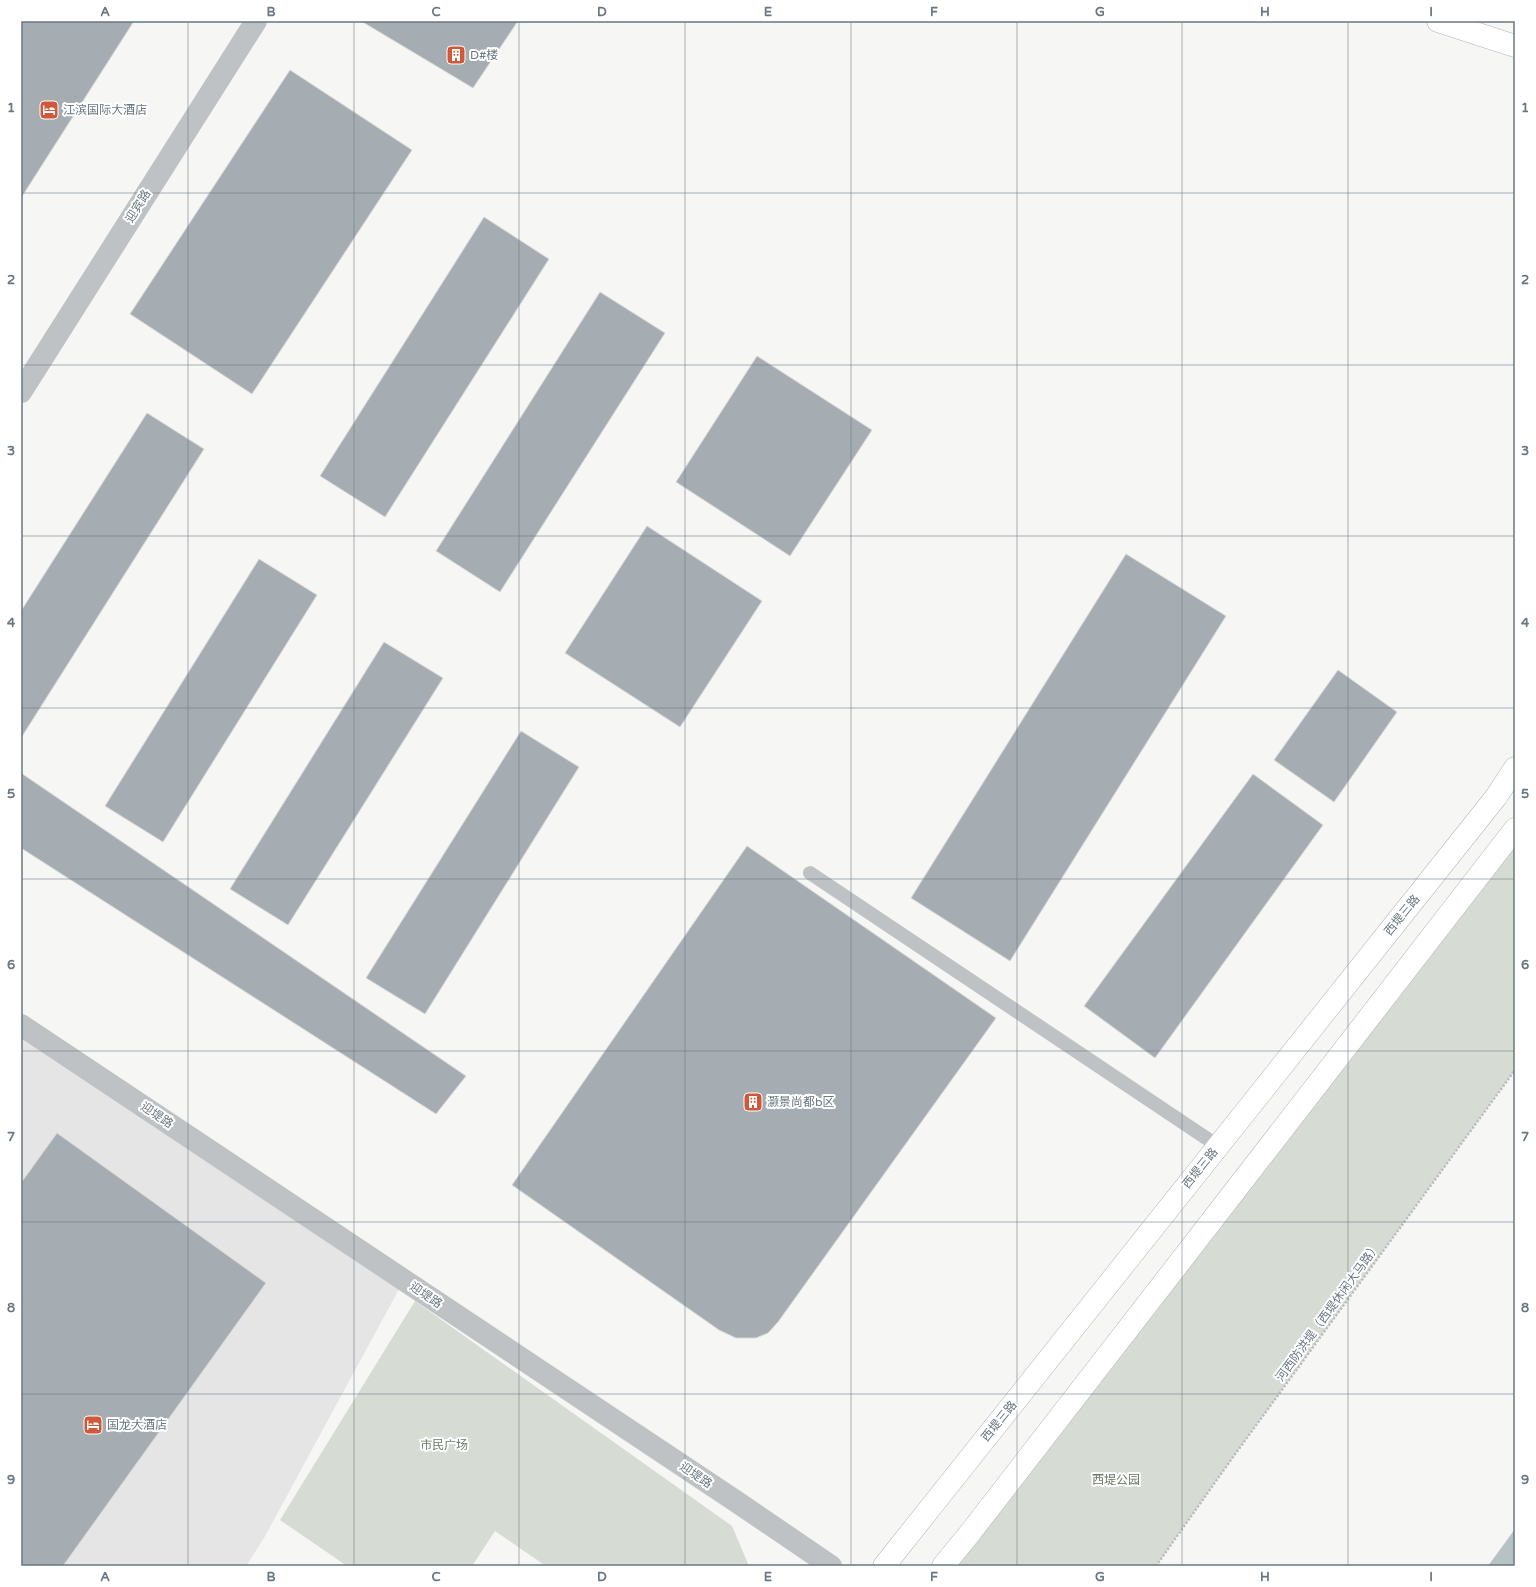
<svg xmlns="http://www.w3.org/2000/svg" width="1536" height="1587" font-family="'Varela Round','Noto Sans SC',sans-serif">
<rect width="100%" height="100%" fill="#f6f6f4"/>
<path fill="#e4e5e4" d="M 21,1025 L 404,1280 L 264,1538 L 246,1566 L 21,1566 Z"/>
<path fill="#d6dbd3" d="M 1515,829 L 1515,1070 L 1233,1457 L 1156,1566 L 943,1566 Z
M 415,1301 L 732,1526 L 749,1566 L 546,1566 L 495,1531 L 472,1566 L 347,1566 L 280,1520 Z"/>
<path fill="#b7c2c5" d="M 1515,1529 L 1515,1566 L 1488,1566 Z"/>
<path fill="#a6adb2" stroke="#d8d8d6" d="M 21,21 L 134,21 L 21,198 Z
M 361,21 L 518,21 L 473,88 Z
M 290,70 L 412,150 L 252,394 L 130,314 Z
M 484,217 L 549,259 L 385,517 L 320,476 Z
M 600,292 L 665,333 L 500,592 L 436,551 Z
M 757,356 L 872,430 L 790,556 L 676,482 Z
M 147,413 L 204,449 L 21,738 L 21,611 Z
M 647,526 L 762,601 L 680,727 L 565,653 Z
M 1126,554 L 1226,616 L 1010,961 L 911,898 Z
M 259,559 L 317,595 L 163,842 L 105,806 Z
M 384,642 L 443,678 L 288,925 L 230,889 Z
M 1338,670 L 1397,712 L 1334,802 L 1274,760 Z
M 521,731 L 579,767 L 425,1014 L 366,978 Z
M 21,773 L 466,1076 L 436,1114 L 21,848 Z
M 1253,774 L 1323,825 L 1155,1058 L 1084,1006 Z
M 747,846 L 996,1018 L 778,1322 L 768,1333 L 756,1338 L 736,1338 L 719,1330 L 512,1185 Z
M 57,1133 L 266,1283 L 63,1566 L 21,1566 L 21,1183 Z"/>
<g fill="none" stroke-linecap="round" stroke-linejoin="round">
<defs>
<path id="secondary" d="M 1438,21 L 1515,46"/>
<path id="primary" d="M 884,1566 L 1496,797 L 1515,768
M 943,1566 L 970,1533 L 1515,829"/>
</defs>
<use href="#secondary" stroke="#b1b6b9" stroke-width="23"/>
<use href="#primary" stroke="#b2b6b9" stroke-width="23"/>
<path stroke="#b8bbbd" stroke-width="2.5" stroke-dasharray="2 2" stroke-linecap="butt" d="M 1156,1566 L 1233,1457 L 1515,1070"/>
<path stroke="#bec2c5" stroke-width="14" d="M 810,873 L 1218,1146"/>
<path stroke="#bec2c5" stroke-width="22" d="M 21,392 L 256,21
M 21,1025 L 737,1502 L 831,1566"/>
<use href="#secondary" stroke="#fff" stroke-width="22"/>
<use href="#primary" stroke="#fff" stroke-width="22"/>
</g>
<path fill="none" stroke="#697781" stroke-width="1" stroke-opacity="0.55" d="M 188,21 L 188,1566M 354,21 L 354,1566M 519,21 L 519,1566M 685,21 L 685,1566M 851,21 L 851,1566M 1017,21 L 1017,1566M 1182,21 L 1182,1566M 1348,21 L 1348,1566M 21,193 L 1515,193M 21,365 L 1515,365M 21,536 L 1515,536M 21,708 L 1515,708M 21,879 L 1515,879M 21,1051 L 1515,1051M 21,1222 L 1515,1222M 21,1394 L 1515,1394"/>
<defs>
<symbol id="building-square" viewBox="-11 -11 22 22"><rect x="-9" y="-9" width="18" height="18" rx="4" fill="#d0573a" stroke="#fff"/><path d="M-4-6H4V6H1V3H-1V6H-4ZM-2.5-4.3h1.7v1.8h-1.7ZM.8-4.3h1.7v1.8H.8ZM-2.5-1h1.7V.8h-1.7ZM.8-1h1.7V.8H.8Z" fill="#fff"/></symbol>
<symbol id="hotel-square" viewBox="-11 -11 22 22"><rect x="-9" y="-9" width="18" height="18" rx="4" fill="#d0573a" stroke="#fff"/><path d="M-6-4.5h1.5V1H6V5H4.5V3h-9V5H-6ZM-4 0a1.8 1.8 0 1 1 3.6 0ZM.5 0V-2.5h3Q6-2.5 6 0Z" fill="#fff"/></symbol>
</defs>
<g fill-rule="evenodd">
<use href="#building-square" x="445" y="44" width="22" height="22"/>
<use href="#hotel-square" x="38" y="99" width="22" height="22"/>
<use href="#building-square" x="742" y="1091" width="22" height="22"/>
<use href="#hotel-square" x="82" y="1414" width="22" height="22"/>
</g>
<g text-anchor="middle" stroke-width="4" stroke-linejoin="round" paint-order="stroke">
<g font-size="12" fill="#697781" stroke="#fff" text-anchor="start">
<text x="470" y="59">D#楼</text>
<text x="63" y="114">江滨国际大酒店</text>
<text x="767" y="1106">灏景尚都b区</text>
<text x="107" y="1429">国龙大酒店</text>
</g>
<g font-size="12" fill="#697781" stroke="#fff">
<text transform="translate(138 206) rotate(-58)" y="4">迎宾路</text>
<text transform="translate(1402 915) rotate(-51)" y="4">西堤三路</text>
<text transform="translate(157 1115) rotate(34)" y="4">迎堤路</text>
<text transform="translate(1200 1168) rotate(-51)" y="4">西堤三路</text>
<text transform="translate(426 1295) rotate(34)" y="4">迎堤路</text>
<text transform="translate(1328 1312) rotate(-54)" y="4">河西防洪堤（西堤休闲大马路）</text>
<text transform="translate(999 1421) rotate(-51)" y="4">西堤三路</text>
<text transform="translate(696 1475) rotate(34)" y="4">迎堤路</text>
</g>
<g font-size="12" fill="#6b7967" stroke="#fff">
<text x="444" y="1449">市民广场</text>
<text x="1116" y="1484">西堤公园</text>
</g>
</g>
<rect width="1536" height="1587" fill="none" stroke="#ffffff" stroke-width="44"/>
<rect x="22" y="22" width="1492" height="1543" fill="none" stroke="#697781" stroke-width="1.5"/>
<g font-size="13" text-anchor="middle" font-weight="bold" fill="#697781">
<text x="105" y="16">A</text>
<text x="271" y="16">B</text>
<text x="436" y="16">C</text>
<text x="602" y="16">D</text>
<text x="768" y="16">E</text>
<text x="934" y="16">F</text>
<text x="1100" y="16">G</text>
<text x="1265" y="16">H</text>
<text x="1431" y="16">I</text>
<text x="11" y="112">1</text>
<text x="1525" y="112">1</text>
<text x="11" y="284">2</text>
<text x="1525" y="284">2</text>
<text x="11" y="455">3</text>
<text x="1525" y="455">3</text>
<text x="11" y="627">4</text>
<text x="1525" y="627">4</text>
<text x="11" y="798">5</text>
<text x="1525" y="798">5</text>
<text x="11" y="969">6</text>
<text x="1525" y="969">6</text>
<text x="11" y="1141">7</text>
<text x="1525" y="1141">7</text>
<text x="11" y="1312">8</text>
<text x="1525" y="1312">8</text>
<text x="11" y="1484">9</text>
<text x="1525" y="1484">9</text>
<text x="105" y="1581">A</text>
<text x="271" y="1581">B</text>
<text x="436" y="1581">C</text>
<text x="602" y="1581">D</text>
<text x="768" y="1581">E</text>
<text x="934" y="1581">F</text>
<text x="1100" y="1581">G</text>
<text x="1265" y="1581">H</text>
<text x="1431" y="1581">I</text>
</g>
</svg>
